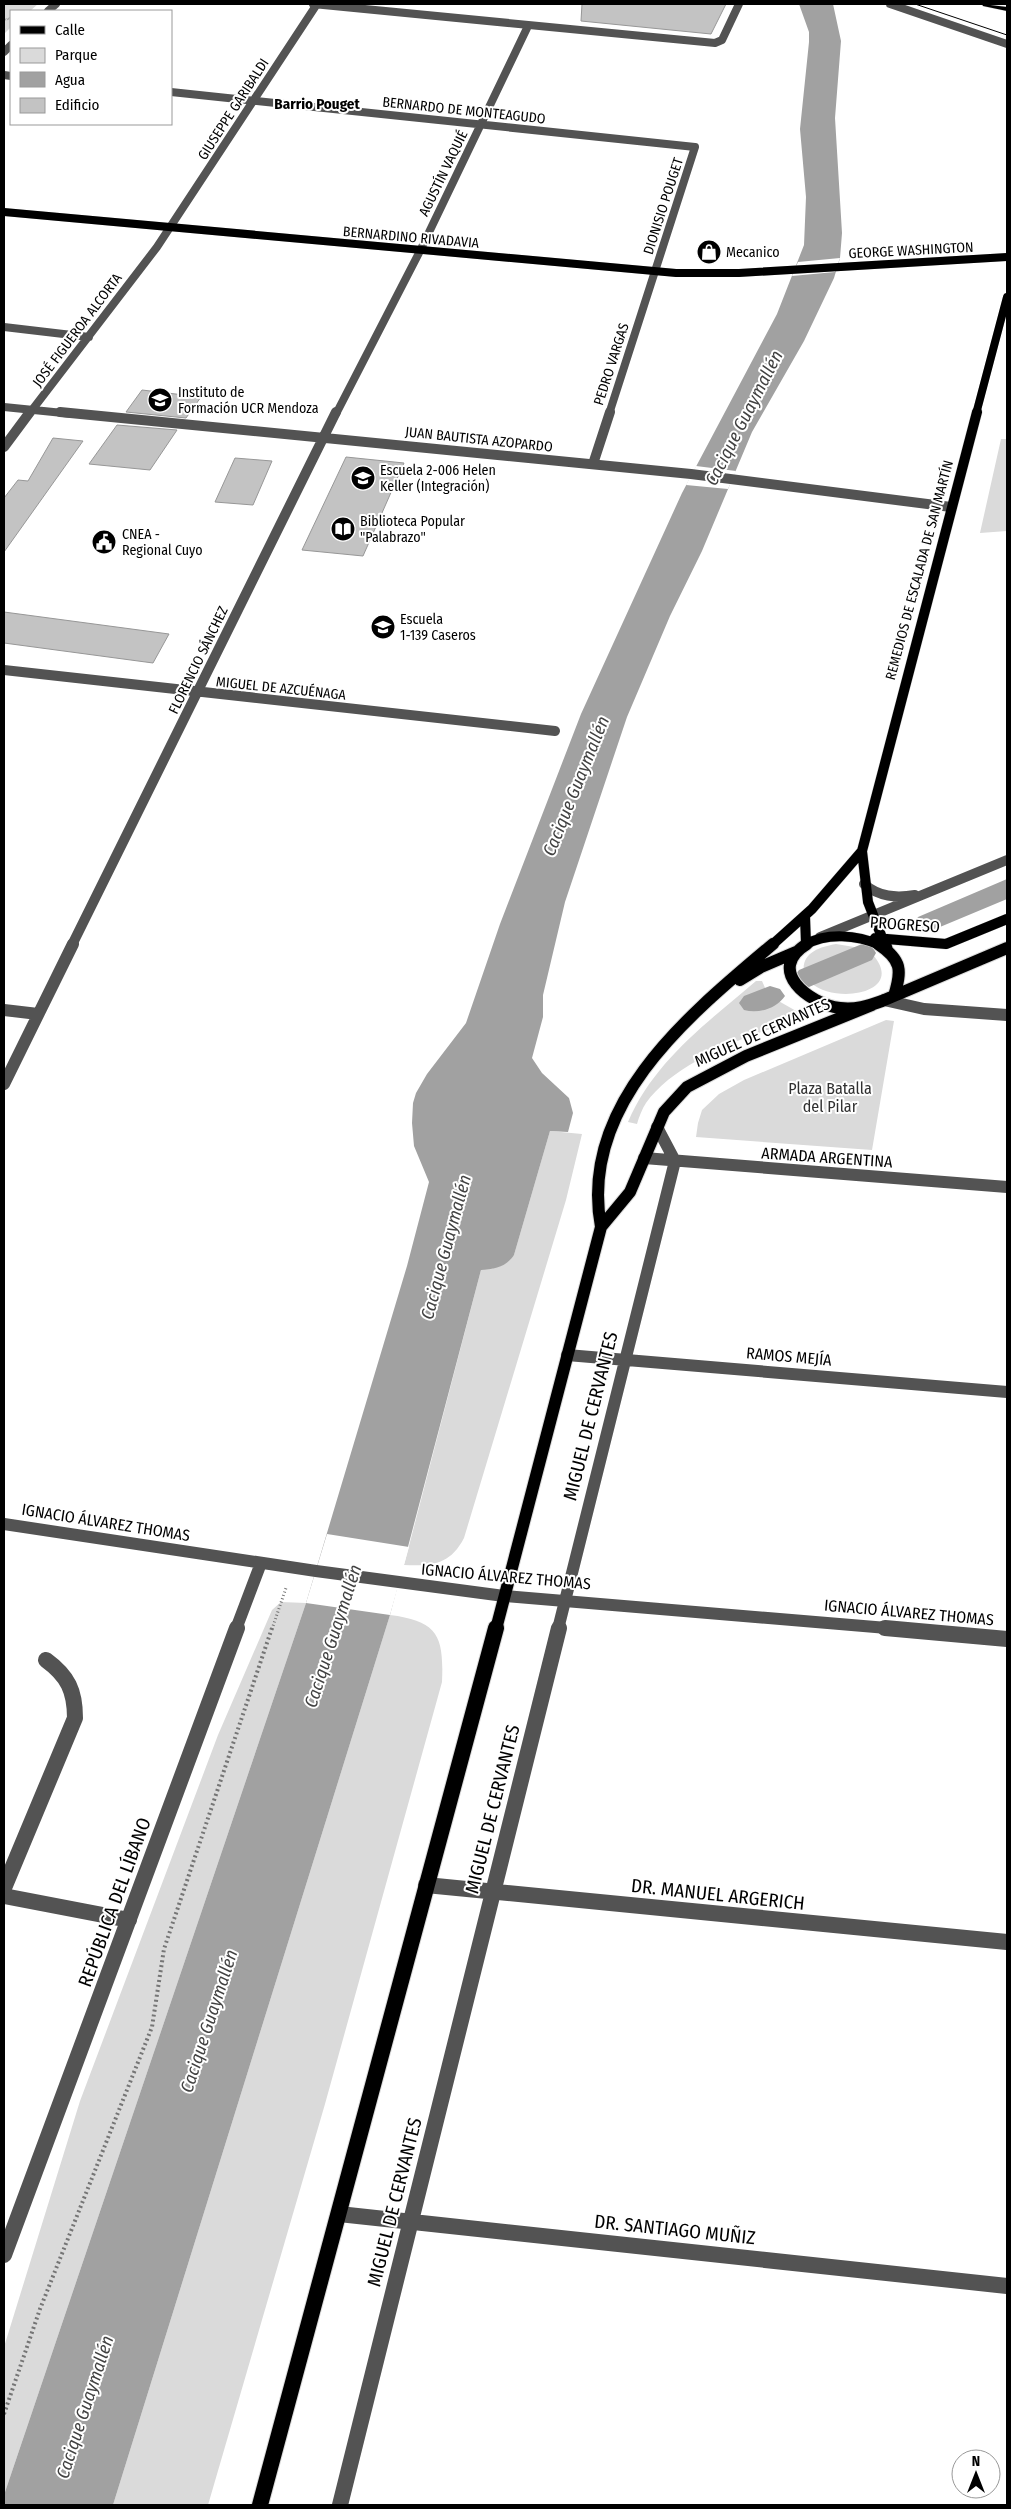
<svg xmlns="http://www.w3.org/2000/svg" width="1011" height="2509" font-family="'Fira Sans Condensed',sans-serif">
<rect width="100%" height="100%" fill="#fff"/>
<path fill="#dadada" d="M 4,4 L 38,4 L 30,11 L 11,11 L 11,27 L 4,34 Z
M 1001,439 L 1007,439 L 1007,531 L 980,533 Z
M 836,944 L 860,948 L 804,973 C 801,953 819,947 836,944 Z
M 873,955 C 906,993 836,1005 811,983 Z
M 756,981 L 762,981 L 766,990 L 749,999 L 760,1006 L 775,999 L 805,1016 L 805,1018 C 754,1033 678,1059 646,1103 C 642,1109 639,1117 637,1124 L 628,1122 C 654,1061 708,1022 756,981 Z
M 886,1020 L 894,1021 L 872,1150 L 696,1137 L 698,1123 L 702,1110 L 719,1094 L 744,1080 Z
M 550,1131 L 582,1134 L 566,1200 L 464,1538 C 450,1565 432,1566 404,1565 L 481,1270 L 492,1269 L 514,1255 Z
M 281,1602 L 306,1603 L 4,2495 L 4,2347 L 80,2101 L 218,1735 L 272,1610 Z
M 390,1615 C 438,1621 444,1636 442,1682 L 325,2104 L 208,2505 L 113,2505 Z"/>
<path fill="#a1a1a1" d="M 799,4 L 833,4 L 841,41 L 835,118 L 842,233 L 840,258 L 834,278 L 804,341 L 752,432 L 702,551 L 670,616 L 627,717 L 565,902 L 543,995 L 543,1017 L 532,1058 L 542,1073 L 569,1098 L 573,1113 L 568,1132 L 550,1131 L 514,1255 C 506,1267 495,1269 481,1270 L 390,1615 L 113,2505 L 4,2505 L 4,2495 L 306,1603 L 407,1266 L 429,1182 L 414,1146 L 412,1123 L 413,1103 L 416,1093 L 427,1074 L 466,1023 L 500,924 L 581,714 L 682,493 L 777,314 L 804,245 L 806,197 L 800,129 L 809,42 L 809,32 Z"/>
<path fill="#fff" d="M 840,258 L 835,272 L 792,276 L 798,262 Z
M 696,466 L 736,471 L 728,489 L 686,485 Z
M 327,1534 L 409,1547 L 390,1615 L 306,1603 Z"/>
<g fill="none" stroke-linecap="round" stroke-linejoin="round">
<path fill="#a1a1a1" fill-rule="evenodd" d="M 1007,879 L 1007,899 L 928,932 L 918,929 L 914,923 L 918,917 Z
M 862,944 L 872,946 L 876,953 L 872,960 L 809,987 L 799,984 L 794,977 L 799,970 Z
M 770,986 L 780,989 L 785,996 C 776,1009 758,1014 744,1010 L 739,1003 L 744,996 Z"/>
</g>
<path fill="#c3c3c3" stroke="#979797" d="M 582,4 L 726,4 L 711,34 L 581,21 Z
M 142,390 L 201,397 L 186,418 L 126,412 Z
M 117,425 L 177,430 L 150,470 L 89,464 Z
M 53,438 L 83,441 L 4,552 L 4,498 L 18,480 L 28,481 Z
M 346,457 L 404,463 L 363,556 L 302,550 Z
M 235,458 L 272,461 L 253,505 L 215,502 Z
M 4,612 L 169,634 L 153,663 L 4,643 Z"/>
<g fill="none" stroke-linecap="round" stroke-linejoin="round">
<defs>
<path id="major-far3" d="M 4,212 L 676,273 L 739,273 L 1007,257
M 976,414 L 1007,297"/>
<path id="major-far2" d="M 805,916 L 806,944
M 875,938 L 946,944 L 1007,919
M 772,945 L 812,909 L 862,851
M 805,945 C 827,932 857,935 880,945
M 885,945 L 868,902 L 862,851 L 977,412"/>
<path id="major-far1" d="M 807,944 C 765,970 809,1004 840,1008 C 855,1010 868,1006 882,1001 L 1007,948
M 878,944 C 902,960 902,970 894,996
M 885,944 L 887,950
M 740,980 L 761,967 L 796,952
M 601,1227 C 578,1104 690,1014 773,944
M 496,1629 L 601,1227 L 630,1192 L 664,1112 L 687,1087 L 746,1056 L 872,1005"/>
<path id="major" d="M 260,2505 L 496,1628"/>
<path id="highway" d="M 982,4 L 1007,7 L 1007,11 L 983,6 Z"/>
</defs>
<use href="#major-far3" stroke="#dbdbdb" stroke-width="8"/>
<use href="#major-far2" stroke="#dbdbdb" stroke-width="11"/>
<use href="#major-far1" stroke="#dbdbdb" stroke-width="14"/>
<use href="#major" stroke="#dbdbdb" stroke-width="18"/>
<use href="#highway" stroke="#dbdbdb" stroke-width="1"/>
<path stroke="#757575" stroke-width="2" stroke-dasharray="0.5 1" stroke-linecap="butt" d="M 4,20 L 11,18"/>
<path stroke="#757575" stroke-width="3" stroke-dasharray="1 2.5" stroke-linecap="butt" d="M 272,1629 L 286,1588"/>
<path stroke="#757575" stroke-width="4" stroke-dasharray="2 3" stroke-linecap="butt" d="M 4,2414 L 40,2309 L 152,2027 L 164,1949 L 272,1628"/>
<path stroke="#535353" stroke-width="8" d="M 313,4 L 715,43 L 722,40 L 739,4
M 890,4 L 1007,44
M 48,11 L 56,4
M 4,52 L 11,45
M 4,75 L 11,76
M 171,92 L 695,147 L 609,414
M 4,327 L 89,337
M 4,407 L 73,414
M 29,414 L 157,247 L 317,4
M 336,414 L 420,251 L 528,26"/>
<path stroke="#535353" stroke-width="10" d="M 60,412 L 691,474 L 951,507
M 4,447 L 30,412
M 593,464 L 610,412
M 4,670 L 555,731
M 864,884 C 879,897 896,898 915,895
M 820,937 L 1007,860
M 72,945 L 336,412"/>
<path stroke="#535353" stroke-width="12" d="M 884,1000 L 924,1009 L 1007,1015
M 4,1010 L 38,1014
M 4,1084 L 73,944
M 644,1158 L 1007,1187
M 567,1355 L 1007,1392
M 4,1524 L 316,1571 L 504,1596 L 899,1629
M 236,1629 L 261,1563
M 558,1629 L 675,1161 L 657,1127"/>
<path stroke="#535353" stroke-width="16" d="M 885,1628 L 1007,1639
M 426,1885 L 1007,1942
M 4,1888 L 75,1718 C 75,1691 68,1676 46,1660
M 4,1896 L 129,1920
M 339,2214 L 1007,2286
M 4,2255 L 237,1628
M 340,2505 L 559,1628"/>
<use href="#major-far3" stroke="#000" stroke-width="8"/>
<use href="#major-far2" stroke="#000" stroke-width="10"/>
<use href="#major-far1" stroke="#000" stroke-width="12"/>
<use href="#major" stroke="#000" stroke-width="16"/>
<use href="#highway" fill="#000" fill-rule="evenodd"/>
<path stroke="#000" stroke-width="1" d="M 915,4 L 1007,35"/>
</g>
<defs>
<symbol id="shop-disc" viewBox="-11 -11 22 22"><circle r="9.5" fill="#000" stroke="#fff"/><path d="M-5-2.5h2.3a2.7 3.5 0 0 1 5.4 0H5L5.5 6h-11ZM-1.5-2.5h3a1.5 2.3 0 0 0-3 0Z" fill="#fff"/></symbol>
<symbol id="university-disc" viewBox="-11 -11 22 22"><circle r="9.5" fill="#000" stroke="#fff"/><path d="M0-5L7-2L0 1L-7-2ZM-4 1L0 2.5L4 1V4Q0 6-4 4Z" fill="#fff"/></symbol>
<symbol id="school-disc" viewBox="-11 -11 22 22"><circle r="9.5" fill="#000" stroke="#fff"/><path d="M0-5L7-2L0 1L-7-2ZM-4 1L0 2.5L4 1V4Q0 6-4 4Z" fill="#fff"/></symbol>
<symbol id="library-disc" viewBox="-11 -11 22 22"><circle r="9.5" fill="#000" stroke="#fff"/><path d="M-6-4Q-3-5.5-.7-3.5V5Q-3 3-6 4ZM6-4Q3-5.5 .7-3.5V5Q3 3 6 4Z" fill="#fff"/></symbol>
<symbol id="civic-disc" viewBox="-11 -11 22 22"><circle r="9.5" fill="#000" stroke="#fff"/><path d="M-.6-6.5H3V-4.5H.6V-3L4-1V1h2V6H-6V1h2V-1L-.6-3ZM-1.2 2.5V6h2.4V2.5Z" fill="#fff"/></symbol>
</defs>
<g fill-rule="evenodd">
<use href="#shop-disc" x="695" y="238" width="28" height="28"/>
<use href="#university-disc" x="146" y="386" width="28" height="28"/>
<use href="#school-disc" x="349" y="464" width="28" height="28"/>
<use href="#library-disc" x="329" y="515" width="28" height="28"/>
<use href="#civic-disc" x="90" y="528" width="28" height="28"/>
<use href="#school-disc" x="369" y="613" width="28" height="28"/>
</g>
<g text-anchor="middle" stroke-width="4" stroke-linejoin="round" paint-order="stroke">
<g font-size="14" fill="#000" stroke="#fff">
<text transform="translate(233 109) rotate(-57)" y="5">GIUSEPPE GARIBALDI</text>
<text transform="translate(464 110) rotate(6)" y="5">BERNARDO DE MONTEAGUDO</text>
<text transform="translate(443 173) rotate(-64)" y="5">AGUSTÍN VAQUIÉ</text>
<text transform="translate(663 206) rotate(-72)" y="5">DIONISIO POUGET</text>
<text transform="translate(411 237) rotate(5)" y="5">BERNARDINO RIVADAVIA</text>
<text transform="translate(911 250) rotate(-3)" y="5">GEORGE WASHINGTON</text>
<text transform="translate(77 330) rotate(-53)" y="5">JOSÉ FIGUEROA ALCORTA</text>
<text transform="translate(611 364) rotate(-72)" y="5">PEDRO VARGAS</text>
<text transform="translate(479 439) rotate(6)" y="5">JUAN BAUTISTA AZOPARDO</text>
<text transform="translate(919 570) rotate(-75)" y="5">REMEDIOS DE ESCALADA DE SAN MARTÍN</text>
<text transform="translate(198 660) rotate(-64)" y="5">FLORENCIO SÁNCHEZ</text>
<text transform="translate(281 688) rotate(6)" y="5">MIGUEL DE AZCUÉNAGA</text>
</g>
<g font-size="14" fill="#000" stroke="#fff" text-anchor="start">
<text x="726" y="257">Mecanico</text>
<text x="178" y="397">Instituto de<tspan x="178" dy="16">Formación UCR Mendoza</tspan></text>
<text x="380" y="475">Escuela 2-006 Helen<tspan x="380" dy="16">Keller (Integración)</tspan></text>
<text x="360" y="526">Biblioteca Popular<tspan x="360" dy="16">"Palabrazo"</tspan></text>
<text x="122" y="539">CNEA -<tspan x="122" dy="16">Regional Cuyo</tspan></text>
<text x="400" y="624">Escuela<tspan x="400" dy="16">1-139 Caseros</tspan></text>
</g>
<g font-size="15" font-weight="bold" fill="#000" stroke="#fff">
<text x="317" y="109">Barrio Pouget</text>
</g>
<g font-size="16" fill="#000" stroke="#fff">
<text transform="translate(905 924) rotate(4)" y="6">PROGRESO</text>
<text transform="translate(762 1032) rotate(-24)" y="6">MIGUEL DE CERVANTES</text>
<text transform="translate(827 1157) rotate(4)" y="6">ARMADA ARGENTINA</text>
<text transform="translate(789 1356) rotate(5)" y="6">RAMOS MEJÍA</text>
<text transform="translate(106 1522) rotate(9)" y="6">IGNACIO ÁLVAREZ THOMAS</text>
<text transform="translate(506 1576) rotate(5)" y="6">IGNACIO ÁLVAREZ THOMAS</text>
<text transform="translate(909 1612) rotate(5)" y="6">IGNACIO ÁLVAREZ THOMAS</text>
</g>
<g font-size="16" fill="#313131" stroke="#fff">
<text x="830" y="1094">Plaza Batalla<tspan x="830" dy="18">del Pilar</tspan></text>
</g>
<g font-size="18" font-style="italic" fill="#424242" stroke="#fff">
<text transform="translate(744 418) rotate(-63)" y="6">Cacique Guaymallén</text>
<text transform="translate(576 786) rotate(-68)" y="6">Cacique Guaymallén</text>
<text transform="translate(446 1247) rotate(-75)" y="6">Cacique Guaymallén</text>
<text transform="translate(333 1636) rotate(-72)" y="6">Cacique Guaymallén</text>
<text transform="translate(209 2021) rotate(-72)" y="6">Cacique Guaymallén</text>
<text transform="translate(85 2407) rotate(-72)" y="6">Cacique Guaymallén</text>
</g>
<g font-size="19" fill="#000" stroke="#fff">
<text transform="translate(590 1416) rotate(-76)" y="7">MIGUEL DE CERVANTES</text>
<text transform="translate(492 1809) rotate(-76)" y="7">MIGUEL DE CERVANTES</text>
<text transform="translate(718 1894) rotate(6)" y="7">DR. MANUEL ARGERICH</text>
<text transform="translate(114 1902) rotate(-70)" y="7">REPÚBLICA DEL LÍBANO</text>
<text transform="translate(394 2202) rotate(-76)" y="7">MIGUEL DE CERVANTES</text>
<text transform="translate(675 2229) rotate(6)" y="7">DR. SANTIAGO MUÑIZ</text>
</g>
</g>
<rect width="1011" height="2509" fill="none" stroke="#000000" stroke-width="10"/>
<rect x="10" y="10" width="162" height="115" fill="#ffffff" stroke="#999999"/>
<rect x="20" y="26" width="25" height="8" fill="#000000" stroke="#999999"/>
<text x="55" y="35" font-size="15" fill="#000000">Calle</text>
<rect x="20" y="48" width="25" height="15" fill="#dadada" stroke="#999999"/>
<text x="55" y="60" font-size="15" fill="#000000">Parque</text>
<rect x="20" y="72" width="25" height="15" fill="#a1a1a1" stroke="#999999"/>
<text x="55" y="85" font-size="15" fill="#000000">Agua</text>
<rect x="20" y="98" width="25" height="15" fill="#c3c3c3" stroke="#999999"/>
<text x="55" y="110" font-size="15" fill="#000000">Edificio</text>
<g transform="translate(976 2474)"><circle r="24" fill="#ffffff" stroke="#999999"/>
<path d="M0-4L9 19L0 12L-9 19Z" fill="#000000"/>
<text y="-8" font-size="14" font-weight="bold" text-anchor="middle" fill="#000000">N</text>
</g>
</svg>
